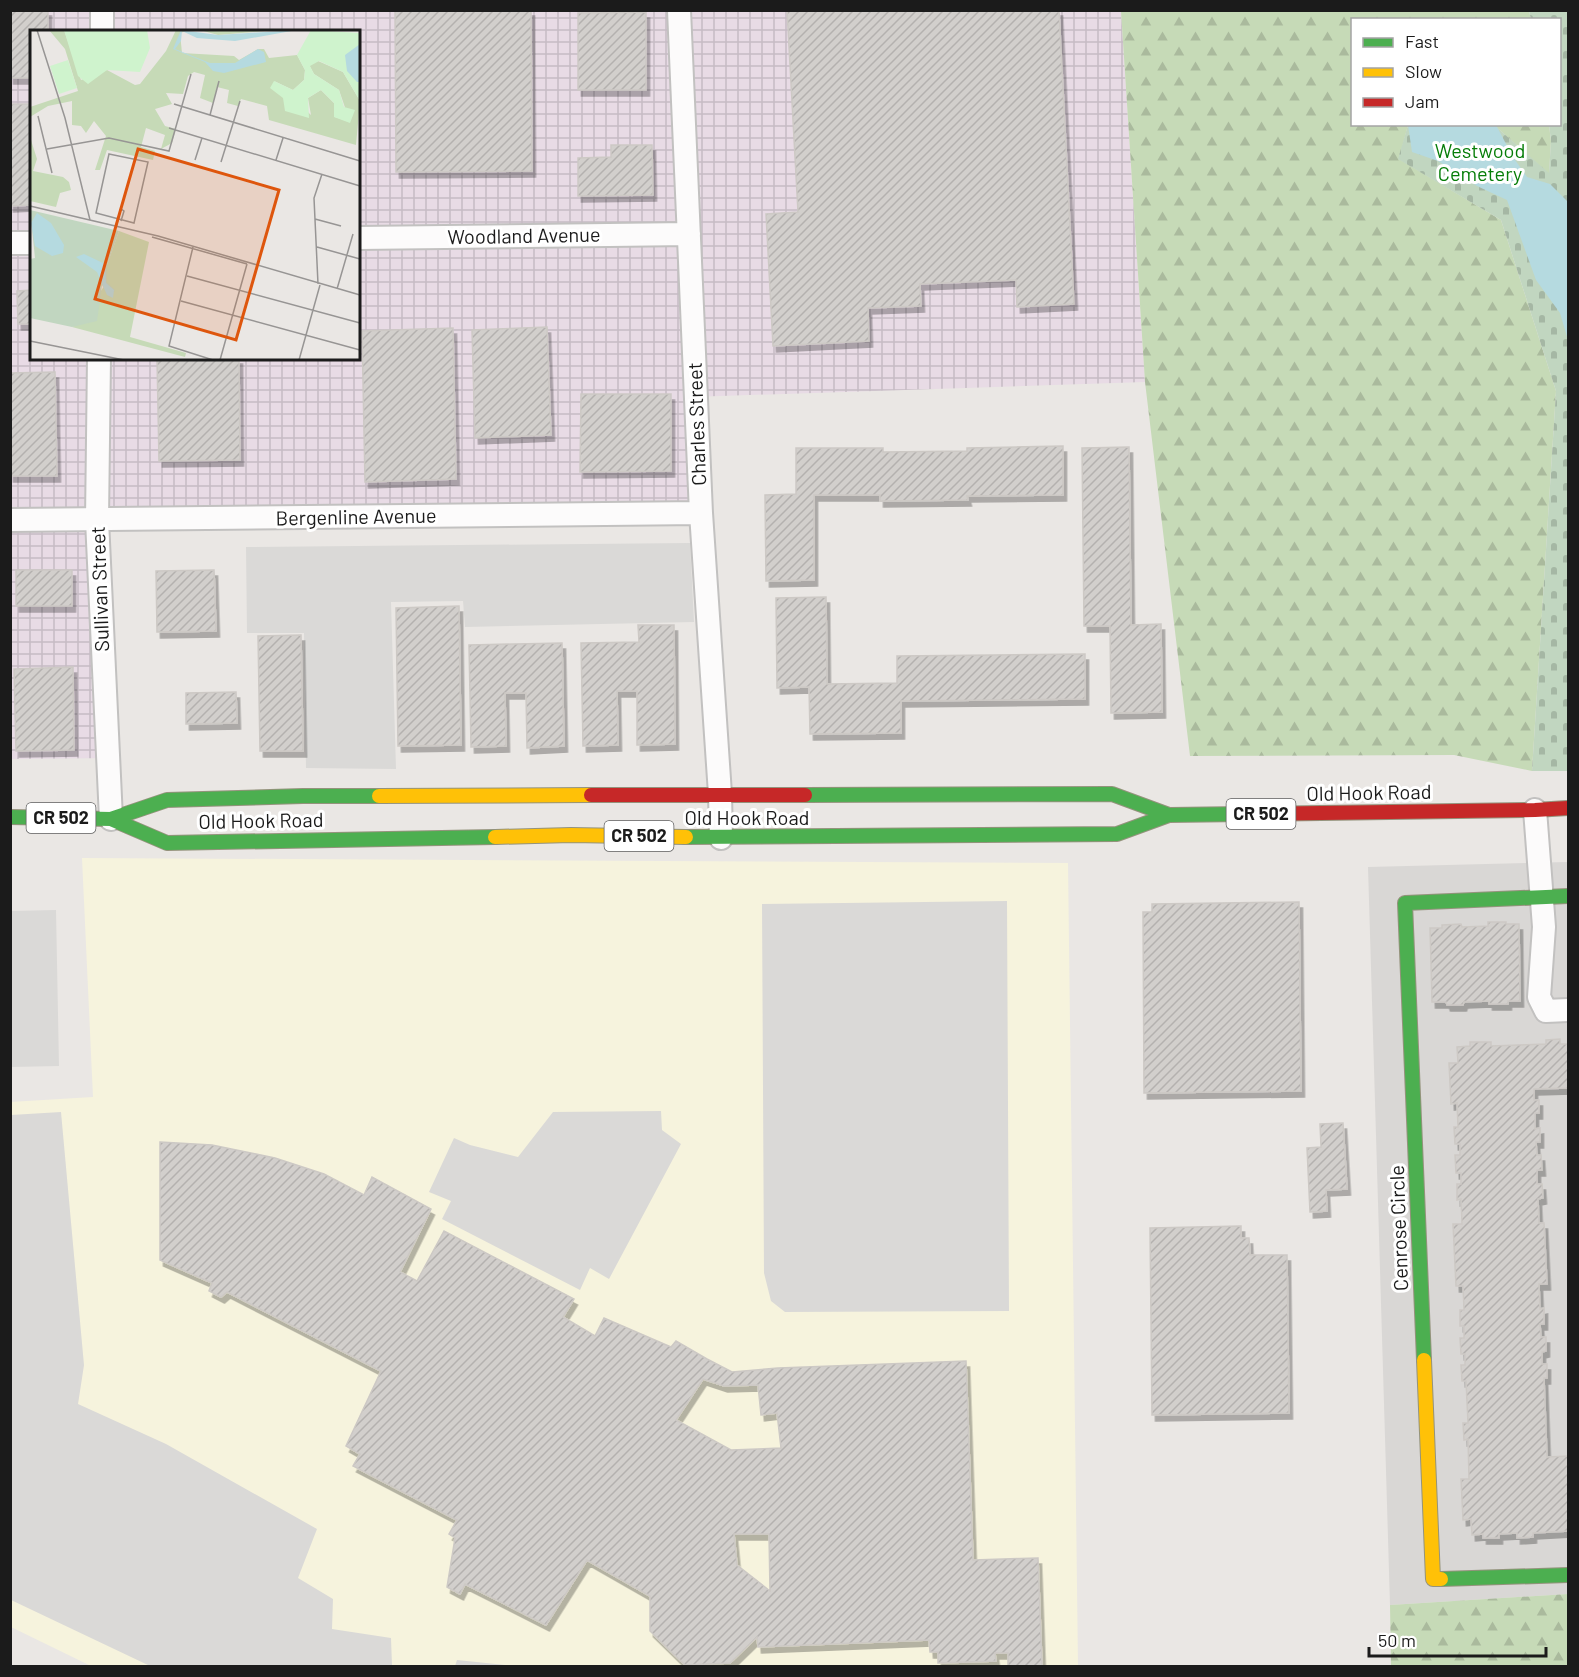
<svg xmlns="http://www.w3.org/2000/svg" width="1579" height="1677" font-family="Barlow,sans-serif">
<defs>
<pattern id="industrial-grid" width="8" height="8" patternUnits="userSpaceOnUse" patternTransform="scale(1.5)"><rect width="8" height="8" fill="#e8dbe5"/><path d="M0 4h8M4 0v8" fill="none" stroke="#c6bbc4"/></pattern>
<pattern id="forest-firs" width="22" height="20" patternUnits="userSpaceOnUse" patternTransform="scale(1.5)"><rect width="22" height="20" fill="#c6dab7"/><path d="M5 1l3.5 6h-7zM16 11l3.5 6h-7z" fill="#aaba9d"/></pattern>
<pattern id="cemetery-stones" width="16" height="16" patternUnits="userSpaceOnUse" patternTransform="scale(1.5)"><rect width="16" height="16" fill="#c1d6c0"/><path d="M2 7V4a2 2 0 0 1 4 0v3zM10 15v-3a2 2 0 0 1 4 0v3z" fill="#a5b7a4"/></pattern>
<pattern id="building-hatch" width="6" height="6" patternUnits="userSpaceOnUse" patternTransform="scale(1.5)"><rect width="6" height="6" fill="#d2cfcc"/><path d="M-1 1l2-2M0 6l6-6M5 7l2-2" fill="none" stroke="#b4b1af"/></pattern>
<filter id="shadow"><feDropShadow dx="3.5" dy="6" stdDeviation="0" flood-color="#0004"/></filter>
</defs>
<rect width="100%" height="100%" fill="#eae7e4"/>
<path fill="#d9d7d5" d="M 1568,862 L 1568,1594 L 1390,1605 L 1368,867 Z"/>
<path fill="url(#industrial-grid)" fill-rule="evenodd" d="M 10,11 L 1121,11 L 1145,382 L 691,397 L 697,517 L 102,524 L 116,758 L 11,759 ZM 32,32 L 358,32 L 358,358 L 32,358 Z"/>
<path fill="#f6f3dd" d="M 82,858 L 1068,863 L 1078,1666 L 91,1666 L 11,1627 L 10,1102 L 93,1097 Z"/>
<path fill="url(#forest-firs)" d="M 1121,11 L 1529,11 L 1531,19 L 1352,20 L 1352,124 L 1408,125 L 1399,159 L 1501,220 L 1556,391 L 1532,771 L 1454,755 L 1190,756 L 1145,382 Z
M 1494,125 L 1549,125 L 1551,141 L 1549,174 Z
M 1568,1594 L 1568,1666 L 1391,1666 L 1390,1605 Z"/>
<path fill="url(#cemetery-stones)" d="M 1529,11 L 1568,11 L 1568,771 L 1532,771 L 1556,391 L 1501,220 L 1398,159 L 1408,125 L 1494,125 L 1549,173 L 1551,141 L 1549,125 L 1560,124 L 1560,20 L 1531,19 Z"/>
<path fill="#dad9d7" d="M 690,543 L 694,622 L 465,627 L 463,601 L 391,602 L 396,769 L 306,768 L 304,633 L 247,633 L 246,547 Z
M 1007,901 L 1009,1311 L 785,1312 L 771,1301 L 764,1273 L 762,904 Z
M 56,910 L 59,1066 L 11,1067 L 11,911 Z
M 661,1111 L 662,1130 L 681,1144 L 609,1279 L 590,1268 L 580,1290 L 442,1219 L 451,1201 L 429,1192 L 454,1138 L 470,1145 L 518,1157 L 553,1112 Z
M 61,1112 L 84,1365 L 78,1404 L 166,1444 L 317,1529 L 298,1578 L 333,1599 L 332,1629 L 391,1638 L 392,1666 L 150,1666 L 11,1600 L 11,1115 Z
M 457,1660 L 515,1666 L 455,1666 Z"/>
<path fill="#b5dae0" d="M 1408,125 L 1496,125 L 1513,157 L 1527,177 L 1550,184 L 1568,202 L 1568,340 L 1560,313 L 1536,280 L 1507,200 L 1477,186 L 1438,161 L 1412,152 Z"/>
<path fill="url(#building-hatch)" stroke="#cdc9c5" stroke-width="1.5" fill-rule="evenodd" filter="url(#shadow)" d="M 10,10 L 48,10 L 48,32 L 32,32 L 32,78 L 10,78 Z
M 395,10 L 531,10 L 532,171 L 396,172 Z
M 787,10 L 1059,10 L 1074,304 L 1017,307 L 1016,280 L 920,284 L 921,306 L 868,308 L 869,341 L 773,346 L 766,214 L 798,212 Z
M 646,12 L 646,90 L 578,90 L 578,13 Z
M 10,104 L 32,104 L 32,205 L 10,206 Z
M 611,145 L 652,145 L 653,195 L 578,196 L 578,158 L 611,157 Z
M 32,290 L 32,324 L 18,324 L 17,291 Z
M 547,327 L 551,435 L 475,438 L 472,330 Z
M 453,328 L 456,479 L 365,482 L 362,331 Z
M 157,358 L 239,358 L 240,460 L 159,461 Z
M 55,372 L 57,476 L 10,476 L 10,373 Z
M 581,394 L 671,394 L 671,471 L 580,472 Z
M 1063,446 L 1063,495 L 967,496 L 968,500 L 880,501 L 880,495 L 814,495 L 814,580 L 766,581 L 765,495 L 796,494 L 796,448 L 883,448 L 883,452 L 967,451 L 967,448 Z
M 1129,447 L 1131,625 L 1161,624 L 1162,712 L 1111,713 L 1110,626 L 1084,626 L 1082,448 Z
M 16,570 L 72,570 L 72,606 L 16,606 Z
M 214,570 L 216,631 L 157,632 L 156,571 Z
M 826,597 L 827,684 L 897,683 L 897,656 L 1085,654 L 1085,699 L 901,701 L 901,733 L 810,734 L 809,687 L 777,688 L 776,598 Z
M 459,606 L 461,745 L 398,746 L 396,608 Z
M 638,625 L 674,625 L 675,744 L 637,745 L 637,691 L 617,691 L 618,745 L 583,746 L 581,643 L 639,642 Z
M 301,635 L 303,751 L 260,751 L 258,636 Z
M 562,643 L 564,746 L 527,748 L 526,693 L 505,693 L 506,746 L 471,747 L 469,645 Z
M 73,667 L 74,750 L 16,751 L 14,669 Z
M 236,692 L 237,723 L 186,724 L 186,693 Z
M 1299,902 L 1301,1091 L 1144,1093 L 1143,912 L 1152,912 L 1152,904 Z
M 1488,922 L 1506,922 L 1506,924 L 1519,924 L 1520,1001 L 1508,1001 L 1508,1004 L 1489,1004 L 1489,1001 L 1464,1002 L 1463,1005 L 1447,1005 L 1446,1002 L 1432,1002 L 1430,928 L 1442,928 L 1442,925 L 1461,924 L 1462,927 L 1488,926 Z
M 1560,1039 L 1560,1044 L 1568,1044 L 1568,1088 L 1534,1089 L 1534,1100 L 1539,1100 L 1539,1113 L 1535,1113 L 1535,1129 L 1540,1128 L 1540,1142 L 1536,1142 L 1537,1155 L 1541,1155 L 1542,1170 L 1537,1170 L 1537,1184 L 1542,1184 L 1543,1198 L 1538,1199 L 1539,1223 L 1544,1223 L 1547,1284 L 1539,1284 L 1540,1309 L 1544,1308 L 1544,1324 L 1540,1324 L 1541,1337 L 1546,1337 L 1546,1351 L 1542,1352 L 1542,1364 L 1547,1364 L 1547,1378 L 1544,1378 L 1547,1457 L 1568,1456 L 1568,1531 L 1533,1533 L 1533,1537 L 1517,1538 L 1517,1533 L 1499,1534 L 1499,1538 L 1483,1538 L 1483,1534 L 1472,1535 L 1471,1519 L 1463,1520 L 1461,1479 L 1469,1479 L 1468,1439 L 1464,1440 L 1463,1423 L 1468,1423 L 1466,1381 L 1462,1381 L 1461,1365 L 1465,1365 L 1465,1354 L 1461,1354 L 1460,1338 L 1464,1338 L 1464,1326 L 1460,1326 L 1460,1310 L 1464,1310 L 1463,1286 L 1456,1286 L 1453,1224 L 1462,1224 L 1461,1199 L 1457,1200 L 1457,1184 L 1461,1184 L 1461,1173 L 1456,1173 L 1455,1155 L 1460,1155 L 1460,1144 L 1455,1144 L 1454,1127 L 1458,1127 L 1457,1103 L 1451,1104 L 1449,1063 L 1458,1063 L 1457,1047 L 1470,1046 L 1470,1042 L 1491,1042 L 1491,1046 L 1546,1044 L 1546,1040 Z
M 1343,1123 L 1347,1189 L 1326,1190 L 1327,1211 L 1310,1212 L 1307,1148 L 1321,1147 L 1320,1124 Z
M 160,1142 L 212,1145 L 275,1158 L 324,1174 L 364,1195 L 372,1177 L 431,1209 L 400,1272 L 417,1281 L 444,1231 L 574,1299 L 563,1317 L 595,1336 L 604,1318 L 671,1347 L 676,1341 L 707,1359 L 732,1372 L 778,1368 L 966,1361 L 973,1560 L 1038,1558 L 1042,1666 L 1008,1666 L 1008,1653 L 995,1653 L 996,1661 L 938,1663 L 938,1652 L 930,1652 L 929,1640 L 758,1647 L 757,1637 L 730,1663 L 685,1665 L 650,1631 L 650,1596 L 587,1560 L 546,1625 L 465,1584 L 460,1594 L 447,1587 L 455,1538 L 449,1534 L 457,1520 L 353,1466 L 360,1454 L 346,1446 L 381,1371 L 227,1292 L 221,1297 L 209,1291 L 212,1283 L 160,1260 ZM 703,1379 L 724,1386 L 758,1385 L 761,1415 L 777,1413 L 781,1448 L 731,1450 L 676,1420 ZM 734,1534 L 769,1534 L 770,1591 L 737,1565 Z
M 1241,1226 L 1241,1238 L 1249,1238 L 1250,1255 L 1287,1255 L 1289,1413 L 1152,1415 L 1150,1228 Z"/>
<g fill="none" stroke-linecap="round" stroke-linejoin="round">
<defs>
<path id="street" d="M 679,10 L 701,513 L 720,794 L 721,838
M 102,32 L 102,10
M 358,238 L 689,234
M 10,243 L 32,243
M 99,358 L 97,520 L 111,819
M 10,520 L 701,513
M 1535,810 L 1544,927 L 1539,997 L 1546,1011 L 1568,1010"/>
<path id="fast" d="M 805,795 L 1112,794 L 1169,815
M 10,817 L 111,819 L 167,800 L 303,796 L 379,796
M 111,819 L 167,843 L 495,837
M 686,837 L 1117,834 L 1169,815 L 1244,814
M 1424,1360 L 1405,903 L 1568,896
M 1441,1579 L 1568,1575"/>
<path id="slow" d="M 379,796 L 591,795
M 495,837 L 571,835 L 686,837
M 1424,1360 L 1433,1579 L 1441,1579"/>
<path id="jam" d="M 591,795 L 805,795
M 1244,814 L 1535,810 L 1568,808"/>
</defs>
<use href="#street" stroke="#c2c1c0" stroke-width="26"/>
<use href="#fast" stroke="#94937c" stroke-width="16"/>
<use href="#slow" stroke="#94937c" stroke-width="16"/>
<use href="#jam" stroke="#94937c" stroke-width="16"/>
<use href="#street" stroke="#fcfbfb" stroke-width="22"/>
<use href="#fast" stroke="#4caf50" stroke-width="14"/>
<use href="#slow" stroke="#ffc107" stroke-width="14"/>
<use href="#jam" stroke="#c62828" stroke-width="14"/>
</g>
<g text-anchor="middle" stroke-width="6" stroke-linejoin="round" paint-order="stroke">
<g fill="#fff" stroke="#5f5f5f" stroke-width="1.5">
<rect x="1226.5" y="799" width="69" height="30" rx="4.5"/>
<rect x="26.5" y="803" width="69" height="30" rx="4.5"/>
<rect x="604.5" y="821" width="69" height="30" rx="4.5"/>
</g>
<g font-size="18" font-weight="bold" fill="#1b1b1b">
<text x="1261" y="820">CR 502</text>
<text x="61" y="824">CR 502</text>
<text x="639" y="842">CR 502</text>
</g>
<g font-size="20" fill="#067d08" stroke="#fff">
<text x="1480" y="158">Westwood<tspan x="1480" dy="23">Cemetery</tspan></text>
</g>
<g font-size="20" fill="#1b1b1b" stroke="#fff">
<text transform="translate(524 236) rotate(-1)" y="7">Woodland Avenue</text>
<text transform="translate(697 424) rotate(-92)" y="7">Charles Street</text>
<text transform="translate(356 517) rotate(-1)" y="7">Bergenline Avenue</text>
<text transform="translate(100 589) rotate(-92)" y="7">Sullivan Street</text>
<text transform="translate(1369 793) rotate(-1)" y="7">Old Hook Road</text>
<text x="747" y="825">Old Hook Road</text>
<text transform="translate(261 821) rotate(-1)" y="7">Old Hook Road</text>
<text transform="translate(1399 1228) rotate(-92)" y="7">Cenrose Circle</text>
</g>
</g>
<g transform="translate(30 30)">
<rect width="330" height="330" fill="#eae7e4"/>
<path d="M 19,0 L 34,0 L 51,50 L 77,40 L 105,55 L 110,54 L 136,21 L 146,0 L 160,0 L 150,3 L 152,23 L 204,26 L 209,30 L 228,19 L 234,19 L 239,28 L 267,25 L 275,40 L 274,50 L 263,60 L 244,51 L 281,85 L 278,68 L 291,60 L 304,73 L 305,87 L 320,92 L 309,60 L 284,44 L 279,35 L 288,31 L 313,42 L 330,71 L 326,115 L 239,90 L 237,76 L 211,69 L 208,76 L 197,73 L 199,60 L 187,57 L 183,73 L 170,68 L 175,45 L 164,42 L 158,46 L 153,64 L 136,63 L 142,74 L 125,79 L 135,96 L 146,99 L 142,113 L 131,119 L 135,105 L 116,98 L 111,117 L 125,121 L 123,130 L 77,120 L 70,140 L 65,140 L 76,106 L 64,91 L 56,103 L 51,96 L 42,95 L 42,71 L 18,76 L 0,87 L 0,77 L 48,61 L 35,19 ZM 170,0 L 246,0 L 188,5 ZM 0,107 L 7,129 L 3,141 L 33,147 L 39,152 L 41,160 L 30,163 L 26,177 L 0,171 ZM 89,201 L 119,212 L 100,307 L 156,323 L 155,327 L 42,297 L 49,293 L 77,252 L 77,235 Z" fill="#c6dab7"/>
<path d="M 0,180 L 89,201 L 77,235 L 77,252 L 85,260 L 80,268 L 72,255 L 67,291 L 42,297 L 0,288 L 0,229 L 5,228 Z" fill="#c1d6c0"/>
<path d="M 34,0 L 117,0 L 120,18 L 110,42 L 77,40 L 58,54 L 48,46 ZM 281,0 L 330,3 L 330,71 L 313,42 L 289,31 L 280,36 L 284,44 L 309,60 L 314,77 L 325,80 L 320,93 L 304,87 L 304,73 L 291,60 L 278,68 L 279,88 L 255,81 L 253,68 L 240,58 L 244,51 L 263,60 L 274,50 L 275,40 L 267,25 ZM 38,30 L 47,58 L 29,64 L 20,36 Z" fill="#cff3cd"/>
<path d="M 151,0 L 188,5 L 267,0 L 205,11 L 167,8 L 152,1 L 151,11 L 145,19 L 180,33 L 205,33 L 228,19 L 234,22 L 236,32 L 194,43 L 183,41 L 175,32 L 143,19 ZM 330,14 L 330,52 L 327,52 L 317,41 L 315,25 ZM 7,183 L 21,193 L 34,215 L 33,223 L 22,226 L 5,216 L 1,193 ZM 54,224 L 75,234 L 76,253 L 84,260 L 83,268 L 77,265 L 67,242 L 46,227 Z" fill="#b5dae0"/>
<path fill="none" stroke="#979594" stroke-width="1.5" d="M 7,0 L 35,88 L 60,190M 144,74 L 330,131M 180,85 L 189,51M 8,86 L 22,143M 139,98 L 330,156M 17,119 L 79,108 L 139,121 L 161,44M 79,124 L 118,132 L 104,193 L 66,183 ZM 165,130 L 172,108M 246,130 L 253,108M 191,132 L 210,71M 0,176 L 128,206 L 330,265M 285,189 L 311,196M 86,197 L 91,179 L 94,181 L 91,191M 122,207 L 217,234M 163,217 L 139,316 L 183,330M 287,217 L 330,229M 157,246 L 330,293M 288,254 L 284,168 L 292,144M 307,259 L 323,204M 151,271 L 330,320M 0,311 L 94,330M 190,330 L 217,234M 269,330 L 290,255"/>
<path fill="#de560d" fill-opacity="0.15" stroke="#de560d" stroke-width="3" d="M 108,119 L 249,160 L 206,310 L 65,269 Z"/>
<rect width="330" height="330" fill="none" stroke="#1b1b1b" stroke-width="3"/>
</g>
<rect width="1579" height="1677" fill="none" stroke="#1b1b1b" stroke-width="24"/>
<rect x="1351" y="18" width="210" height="108" fill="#ffffff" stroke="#a4a4a4" stroke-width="1.5"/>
<rect x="1363" y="38" width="30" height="9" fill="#4caf50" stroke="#a4a4a4" stroke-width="1.5"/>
<text x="1405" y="48" font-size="18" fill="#1b1b1b">Fast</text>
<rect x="1363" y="68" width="30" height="9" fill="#ffc107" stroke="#a4a4a4" stroke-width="1.5"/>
<text x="1405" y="78" font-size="18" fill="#1b1b1b">Slow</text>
<rect x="1363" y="98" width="30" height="9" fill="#c62828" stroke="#a4a4a4" stroke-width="1.5"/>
<text x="1405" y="108" font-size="18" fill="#1b1b1b">Jam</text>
<path d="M1369 1647v9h177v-9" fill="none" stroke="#1b1b1b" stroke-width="3"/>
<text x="1378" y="1647" font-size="18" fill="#1b1b1b" stroke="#ffffff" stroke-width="4.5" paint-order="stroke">50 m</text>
</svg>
